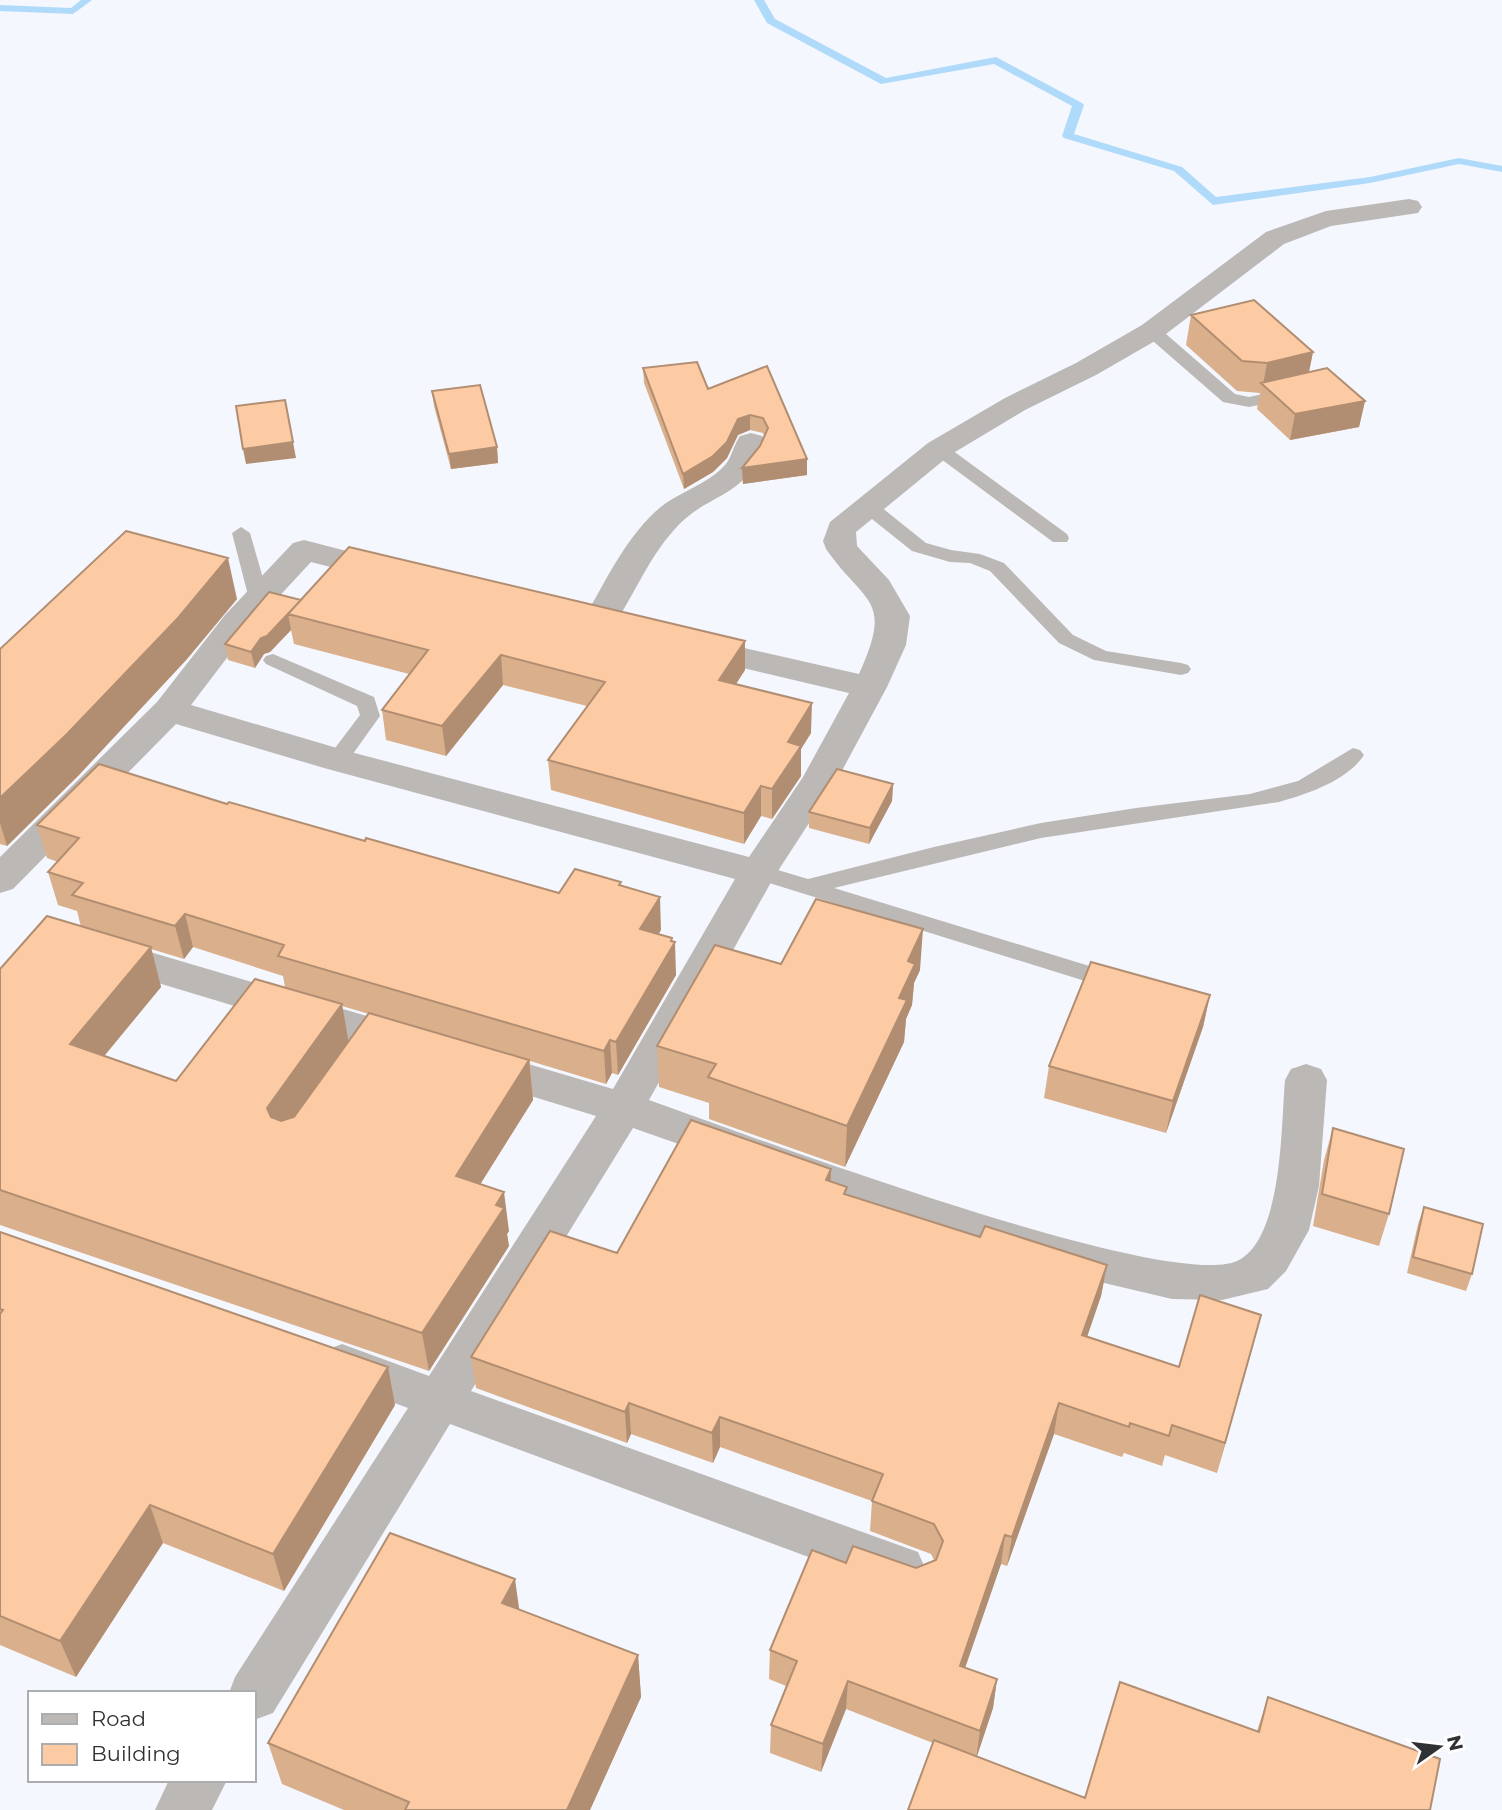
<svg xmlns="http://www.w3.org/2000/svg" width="1502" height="1810" font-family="Montserrat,sans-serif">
<rect width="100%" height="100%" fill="#f5f7ff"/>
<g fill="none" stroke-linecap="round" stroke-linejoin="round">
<path fill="#b0dafa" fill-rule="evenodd" d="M 81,0 L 92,0 L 73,14 L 0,11 L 0,5 L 71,8 Z
M 754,0 L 764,0 L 775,19 L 886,78 L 996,57 L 1082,103 L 1084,105 L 1074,134 L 1182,167 L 1216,197 L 1370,177 L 1459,158 L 1502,166 L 1502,172 L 1459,164 L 1370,183 L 1213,205 L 1174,171 L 1064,138 L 1062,136 L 1072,106 L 994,64 L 881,84 L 767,23 Z"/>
<path fill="#bcb8b6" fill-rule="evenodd" d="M 1152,326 L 1158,327 L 1235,394 L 1249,397 L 1286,389 L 1295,394 L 1292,398 L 1249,407 L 1223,402 L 1146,335 L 1144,331 Z
M 939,444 L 945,445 L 1067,534 L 1069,538 L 1067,542 L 1053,542 L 933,453 L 930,449 L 933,445 Z
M 869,501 L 876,503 L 926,543 L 951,550 L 980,554 L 1004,563 L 1073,635 L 1106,651 L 1181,663 L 1188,665 L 1191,669 L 1188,673 L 1181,675 L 1094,660 L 1059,643 L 990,571 L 970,563 L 950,562 L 912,551 L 862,511 L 860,507 L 862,503 Z
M 241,527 L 250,533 L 269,599 L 266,603 L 259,605 L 249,599 L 232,533 Z
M 273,654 L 374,697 L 380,716 L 345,765 L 329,765 L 326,760 L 360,715 L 357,706 L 266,664 L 263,660 L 266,656 Z
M 1353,748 L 1360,750 L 1364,755 C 1347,781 1307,794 1279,802 L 1041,838 L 834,888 L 1122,976 L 1126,982 L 1122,988 L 1114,990 L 750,877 L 747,872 L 750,867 L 758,864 L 808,879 L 934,847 L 1041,823 L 1136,808 L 1250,794 L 1298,781 Z"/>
<path fill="#bcb8b6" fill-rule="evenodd" d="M 1409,199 L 1418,201 L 1422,207 L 1418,213 L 1331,226 L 1284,244 L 1162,337 L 1096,375 L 1025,410 L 950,455 L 856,532 L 857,546 L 889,580 L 910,616 L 906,645 L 887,687 L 837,780 L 774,877 L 649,1100 C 737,1131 1174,1296 1239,1260 C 1283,1236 1281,1125 1285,1080 L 1291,1069 L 1306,1064 L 1321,1069 L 1327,1080 L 1319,1186 L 1309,1230 L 1286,1271 L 1268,1289 L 1222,1300 L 1172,1299 L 1015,1262 L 633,1128 L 471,1391 L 918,1552 L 925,1568 L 918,1584 L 900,1591 L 450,1424 L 273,1713 L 254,1720 L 254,1693 L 229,1693 L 235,1677 L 408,1408 L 326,1378 L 319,1364 L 326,1350 L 342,1344 L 429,1376 L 596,1116 L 466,1076 L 460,1065 L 466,1054 L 481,1050 L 613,1089 L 735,879 L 324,768 L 176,724 L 13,889 L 0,893 L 0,857 L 157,702 L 225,615 L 293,543 L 304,540 L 401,565 L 405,572 L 401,579 L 389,582 L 311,562 L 249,629 L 191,705 L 347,751 L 749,857 L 803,777 L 849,693 L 684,654 L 679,647 L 684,640 L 696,637 L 859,674 C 894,597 865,605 826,549 L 823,541 L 830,522 L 928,443 L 1005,398 L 1076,363 L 1142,325 L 1266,232 L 1326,211 Z
M 751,433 L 762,436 L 766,442 C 743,503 709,490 674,530 C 647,560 633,598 610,631 L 598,634 L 586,631 L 581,624 C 603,586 623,542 655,512 C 676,492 707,486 726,464 C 732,456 734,444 740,436 Z
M 106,939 L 421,1032 L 427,1043 L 421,1054 L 407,1058 L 92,963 L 86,953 L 92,943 Z
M 169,1780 L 227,1780 L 212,1810 L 155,1810 Z"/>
</g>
<path fill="#daaf8c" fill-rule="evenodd" d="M 1191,315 L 1313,352 L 1309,372 L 1365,401 L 1359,427 L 1290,440 L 1257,409 L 1260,393 L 1237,391 L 1186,345 Z
M 767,366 L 807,475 L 743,484 L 742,468 L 760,446 L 764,436 L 763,433 L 750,430 L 738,435 L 727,458 L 713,472 L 684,489 L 644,383 L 643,368 L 708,389 Z
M 432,391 L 497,447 L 498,463 L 451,469 L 434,406 Z
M 237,599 L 187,659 L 78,776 L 7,846 L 0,844 L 0,649 Z
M 301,600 L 745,641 L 745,670 L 736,684 L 811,733 L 801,749 L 801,776 L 772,819 L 761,816 L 744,844 L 551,790 L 548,760 L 587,706 L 503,685 L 446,756 L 386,740 L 382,710 L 409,674 L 294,644 L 291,630 L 270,652 L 264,654 L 255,668 L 228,660 L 225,644 Z
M 893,784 L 892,801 L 869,844 L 809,828 L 809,812 Z
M 227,804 L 559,893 L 621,886 L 661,930 L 658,934 L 672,941 L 676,975 L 618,1075 L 612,1073 L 606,1084 L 530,1061 L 533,1100 L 480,1184 L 509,1231 L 507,1234 L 509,1246 L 429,1371 L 0,1225 L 0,969 L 81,927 L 77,911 L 58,905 L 48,872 L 58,862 L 47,858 L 37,825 ZM 193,947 L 283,976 L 285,987 L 176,1081 L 104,1056 L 161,987 L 151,949 L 184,959 ZM 342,1006 L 369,1014 L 348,1042 Z
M 781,964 L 920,970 L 914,983 L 912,1005 L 906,1019 L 904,1042 L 845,1167 L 709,1119 L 709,1103 L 659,1087 L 657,1046 Z
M 1210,995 L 1203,1027 L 1166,1133 L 1044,1098 L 1049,1066 Z
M 1333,1128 L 1389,1214 L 1379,1246 L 1313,1226 L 1324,1160 Z
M 831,1169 L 831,1182 L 847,1195 L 980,1237 L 1107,1265 L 1101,1296 L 1087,1337 L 1179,1367 L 1261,1315 L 1217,1473 L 1165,1455 L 1162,1466 L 1124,1453 L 1122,1457 L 1054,1434 L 1007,1566 L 1001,1564 L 965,1668 L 997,1679 L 993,1708 L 977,1756 L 1085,1798 L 1257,1731 L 1268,1697 L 1430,1810 L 908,1810 L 933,1743 L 846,1709 L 821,1772 L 770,1753 L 771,1725 L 786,1686 L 769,1679 L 770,1650 L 846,1563 L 916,1568 L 934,1560 L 931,1554 L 870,1531 L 872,1501 L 720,1447 L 713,1463 L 631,1434 L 627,1443 L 476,1388 L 471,1357 L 617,1253 Z
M 1424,1207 L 1472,1274 L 1466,1291 L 1407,1273 L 1418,1224 Z
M 0,1232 L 388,1367 L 395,1405 L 284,1591 L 163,1543 L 76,1677 L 0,1645 Z
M 519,1610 L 638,1655 L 641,1697 L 590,1810 L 344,1810 L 282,1784 L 268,1743 Z"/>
<path fill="#b18e72" d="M 1313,352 L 1307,381 L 1263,385 L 1267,363 Z
M 1365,401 L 1359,427 L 1290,440 L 1295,414 Z
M 750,415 L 750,430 L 738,435 L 727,458 L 713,472 L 684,489 L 683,474 L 738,419 Z
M 293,442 L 296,458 L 246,464 L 243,449 Z
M 497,447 L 498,463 L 451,469 L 449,454 Z
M 807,459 L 807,475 L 743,484 L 742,468 Z
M 228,558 L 237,599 L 187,659 L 78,776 L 7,846 L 0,823 L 0,798 Z
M 288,614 L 291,630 L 270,652 L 264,654 L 255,668 L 251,652 L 261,638 Z
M 745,641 L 745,670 L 719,710 L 719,680 Z
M 501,655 L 503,685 L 446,756 L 442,726 Z
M 812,703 L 811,733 L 801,749 L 801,776 L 772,819 L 772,789 L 788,742 Z
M 893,784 L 892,801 L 869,844 L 870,828 Z
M 761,786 L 761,816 L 744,844 L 744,813 Z
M 660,897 L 661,930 L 641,962 L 640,929 Z
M 185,914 L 193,947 L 184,959 L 175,926 Z
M 923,929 L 920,970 L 914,983 L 912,1005 L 906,1019 L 904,1042 L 845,1167 L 847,1126 L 899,998 L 908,961 Z
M 672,938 L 672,946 L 675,942 L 676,975 L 618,1075 L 616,1042 Z
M 151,947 L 161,987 L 82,1083 L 70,1044 Z
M 1210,995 L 1203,1027 L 1166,1133 L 1173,1101 Z
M 342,1004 L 349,1044 L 276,1147 L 267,1108 Z
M 610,1040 L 612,1073 L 606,1084 L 604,1051 Z
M 529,1060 L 533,1100 L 461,1215 L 456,1176 Z
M 831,1169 L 830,1200 L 826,1180 Z
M 504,1192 L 509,1231 L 507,1234 L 509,1246 L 429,1371 L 422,1333 Z
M 1107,1265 L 1101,1296 L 1077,1366 L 1082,1335 Z
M 1261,1315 L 1253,1346 L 1217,1473 L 1225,1443 Z
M 388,1367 L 395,1405 L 284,1591 L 273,1554 Z
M 629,1403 L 631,1434 L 627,1443 L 625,1412 Z
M 1059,1403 L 1054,1434 L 1007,1566 L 1012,1537 Z
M 720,1417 L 720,1447 L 713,1463 L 712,1433 Z
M 150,1505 L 163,1543 L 76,1677 L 60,1641 Z
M 1005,1535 L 1001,1564 L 956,1694 L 960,1666 Z
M 515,1579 L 521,1622 L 502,1603 Z
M 638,1655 L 641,1697 L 590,1810 L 567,1810 Z
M 997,1679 L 993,1708 L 976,1759 L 980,1731 Z
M 848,1681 L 846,1709 L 821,1772 L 823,1744 Z"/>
<path fill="#fdcba3" stroke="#b18e72" stroke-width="2" d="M 1254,300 L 1313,352 L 1267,363 L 1242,361 L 1191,315 Z
M 697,362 L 708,389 L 767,366 L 807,459 L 742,468 L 760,446 L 768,428 L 763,418 L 750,415 L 738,419 L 727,442 L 713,456 L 683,474 L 643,368 Z
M 1327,368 L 1365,401 L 1295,414 L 1261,383 Z
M 480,385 L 497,447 L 449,454 L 432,391 Z
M 285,400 L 293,442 L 243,449 L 236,406 Z
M 126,531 L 228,558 L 178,618 L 67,734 L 0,798 L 0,649 Z
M 349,547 L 745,641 L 719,680 L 812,703 L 788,742 L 801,746 L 772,789 L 761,786 L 744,813 L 548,760 L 605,682 L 501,655 L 442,726 L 382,710 L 428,650 L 288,614 Z
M 269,592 L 301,600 L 267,636 L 261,638 L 251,652 L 225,644 Z
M 99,764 L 227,804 L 229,802 L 365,841 L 366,838 L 559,893 L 575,869 L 621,882 L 619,885 L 660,897 L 640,929 L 672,938 L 671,941 L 675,942 L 616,1042 L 610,1040 L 604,1051 L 278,956 L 284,945 L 185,914 L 175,926 L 72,895 L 83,883 L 48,872 L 79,838 L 37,825 Z
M 837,769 L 893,784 L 870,828 L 809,812 Z
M 816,899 L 923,929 L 908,961 L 915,964 L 899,998 L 907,1000 L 847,1126 L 708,1077 L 716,1064 L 657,1046 L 715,945 L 781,964 Z
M 47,916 L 151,947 L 70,1044 L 176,1081 L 255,979 L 342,1004 L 267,1108 L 271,1117 L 281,1121 L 294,1117 L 369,1013 L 529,1060 L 456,1176 L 504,1192 L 496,1205 L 504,1208 L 422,1333 L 0,1190 L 0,969 Z
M 1091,962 L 1210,995 L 1173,1101 L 1049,1066 Z
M 691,1120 L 831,1169 L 826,1180 L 847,1187 L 844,1194 L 980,1237 L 985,1226 L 1107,1265 L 1082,1335 L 1179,1367 L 1200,1295 L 1261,1315 L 1225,1443 L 1172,1425 L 1169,1436 L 1130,1423 L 1129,1427 L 1059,1403 L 1012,1537 L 1005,1535 L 960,1666 L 997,1679 L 980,1731 L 848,1681 L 823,1744 L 771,1725 L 797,1661 L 770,1650 L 812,1550 L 846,1563 L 853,1546 L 916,1568 L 936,1560 L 943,1541 L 934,1524 L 872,1501 L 883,1474 L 720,1417 L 712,1433 L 629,1403 L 625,1412 L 471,1357 L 550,1231 L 617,1253 Z
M 1333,1128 L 1404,1149 L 1389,1214 L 1322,1194 Z
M 1424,1207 L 1483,1224 L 1472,1274 L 1413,1257 Z
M 0,1232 L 388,1367 L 273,1554 L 150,1505 L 60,1641 L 0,1616 L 0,1314 L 3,1310 L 0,1309 Z
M 390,1533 L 515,1579 L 502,1603 L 638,1655 L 567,1810 L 405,1810 L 409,1802 L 268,1743 Z
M 1120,1682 L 1259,1732 L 1268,1697 L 1440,1759 L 1430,1810 L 908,1810 L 934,1740 L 1085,1798 Z"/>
<rect x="28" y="1691" width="228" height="91" fill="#ffffff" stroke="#acadae" stroke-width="2"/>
<rect x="42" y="1714" width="35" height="10" fill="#bcb8b6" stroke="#acadae" stroke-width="2"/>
<text x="91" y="1726" font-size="21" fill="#303134">Road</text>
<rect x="42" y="1744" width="35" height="21" fill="#fdcba3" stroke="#acadae" stroke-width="2"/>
<text x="91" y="1761" font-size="21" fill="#303134">Building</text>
<g transform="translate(1439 1747) rotate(76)" stroke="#ffffff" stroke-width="5" paint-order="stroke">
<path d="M0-5L12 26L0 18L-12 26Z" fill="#303134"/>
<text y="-10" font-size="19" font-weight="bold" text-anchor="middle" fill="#303134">N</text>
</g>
</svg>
